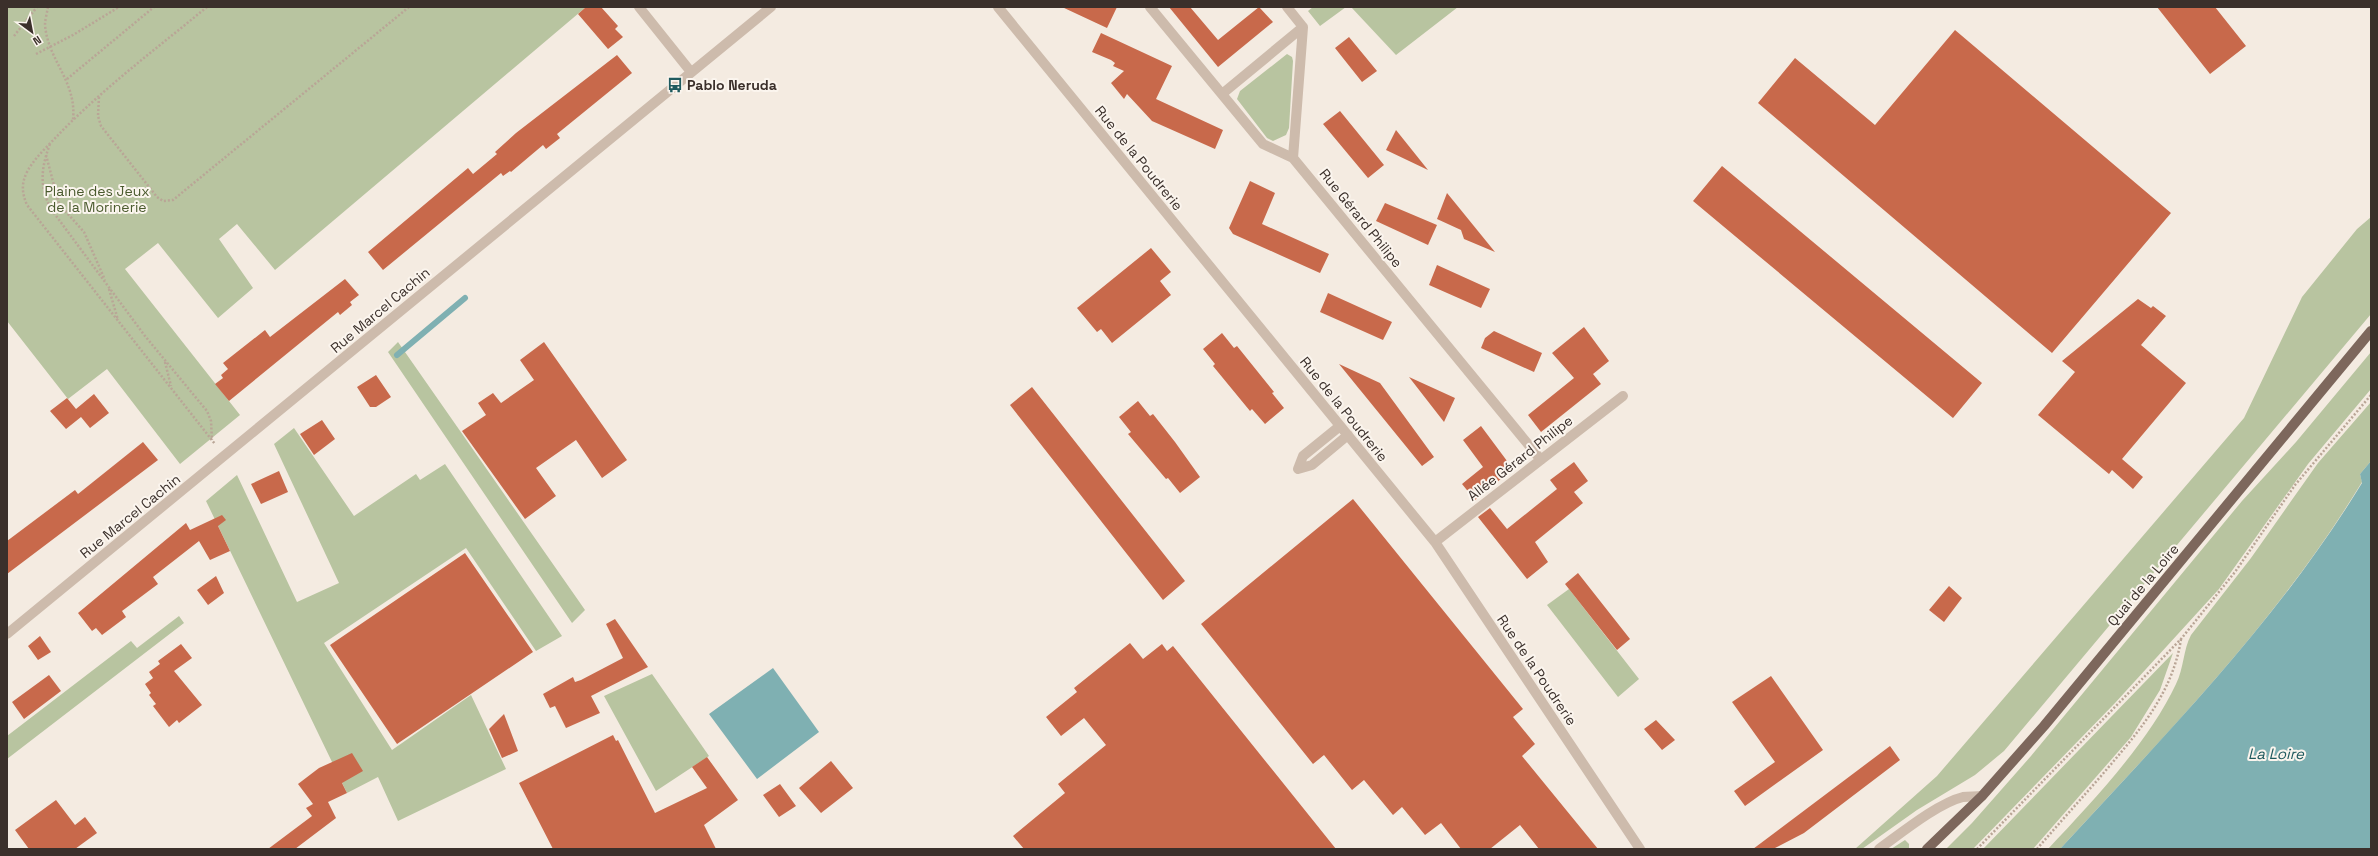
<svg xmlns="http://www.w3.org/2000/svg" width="2378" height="856" font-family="'Space Grotesk',sans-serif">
<rect width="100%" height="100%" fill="#f4ebe1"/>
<path fill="#b8c4a0" d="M 7,7 L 586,7 L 275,270 L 237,224 L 219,239 L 253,288 L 218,318 L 158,243 L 125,269 L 240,415 L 180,464 L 107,369 L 68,399 L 7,321 Z
M 1313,7 L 1346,7 L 1320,26 L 1308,11 Z
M 1351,7 L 1458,7 L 1396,55 Z
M 1287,54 L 1292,57 L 1293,61 L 1289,128 L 1286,135 L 1273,141 L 1267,138 L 1237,99 L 1240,91 Z
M 2371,217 L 2371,314 L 2004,751 L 1975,775 L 1917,810 L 1862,849 L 1855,849 L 1937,776 L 2244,418 L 2302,297 L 2357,229 Z
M 398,342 L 585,610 L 572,623 L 388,352 Z
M 2371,352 L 2371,389 L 2308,464 L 2219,589 L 2115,703 L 1973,849 L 1946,849 L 1972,823 L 2031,756 L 2242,501 L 2296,442 Z
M 2371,402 L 2371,461 L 2360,474 L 2362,482 C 2279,619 2168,732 2060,849 L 2048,849 C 2092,802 2149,742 2176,684 C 2184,668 2183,650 2191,635 L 2251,558 L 2318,463 Z
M 294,428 L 354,516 L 416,474 L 420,480 L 445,464 L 562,636 L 536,651 L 466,548 L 324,643 L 392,750 L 471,695 L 506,769 L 398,821 L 378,777 L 347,793 L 206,501 L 237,475 L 297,602 L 339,583 L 274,444 Z
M 1569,589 L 1639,679 L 1618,697 L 1547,605 Z
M 179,616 L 184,623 L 7,759 L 7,736 L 131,641 L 137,648 Z
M 2173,653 L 2160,690 L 2131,737 L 2033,849 L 1983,849 Z
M 652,674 L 709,756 L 656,791 L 604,696 Z
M 1905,840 L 1909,844 L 1909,849 L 1891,849 Z"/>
<path fill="#7fb0b2" d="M 2371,461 L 2371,849 L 2060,849 C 2168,732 2279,619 2362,483 L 2360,474 Z
M 773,668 L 819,732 L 757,779 L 709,714 Z"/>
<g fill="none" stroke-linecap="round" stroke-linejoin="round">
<path stroke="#7fb0b2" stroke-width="6" d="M 397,355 L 465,298"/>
</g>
<path fill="#c8694b" d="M 586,7 L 601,7 L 618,26 L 615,29 L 623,37 L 608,49 L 578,14 Z
M 1062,7 L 1117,7 L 1107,28 Z
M 1169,7 L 1190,7 L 1218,40 L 1259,7 L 1273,22 L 1218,67 Z
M 2157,7 L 2215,7 L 2246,46 L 2210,74 Z
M 1955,30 L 2171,213 L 2052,353 L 1758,103 L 1795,58 L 1875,125 Z
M 1101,33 L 1172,66 L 1156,99 L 1223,130 L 1215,149 L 1152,121 L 1127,94 L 1124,99 L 1111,83 L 1124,71 L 1113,66 L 1115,63 L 1111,60 L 1092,52 Z
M 1349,37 L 1377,71 L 1362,82 L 1335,48 Z
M 617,55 L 632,73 L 557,134 L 560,138 L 546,149 L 543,145 L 511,172 L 510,171 L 503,176 L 501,173 L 383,270 L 368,252 L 468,168 L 473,174 L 497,154 L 495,152 L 516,133 Z
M 1340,111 L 1384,165 L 1368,178 L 1323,124 Z
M 1396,130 L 1428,170 L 1386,150 Z
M 1722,166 L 1982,383 L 1953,418 L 1693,201 Z
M 1250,181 L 1275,193 L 1262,224 L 1329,254 L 1320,273 L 1233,234 L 1229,228 Z
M 1447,193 L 1456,204 L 1495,252 L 1464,239 L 1461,230 L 1437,219 Z
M 1385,203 L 1437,225 L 1428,245 L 1376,221 Z
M 1151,248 L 1171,272 L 1160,281 L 1171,295 L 1112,343 L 1101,329 L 1097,332 L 1077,308 Z
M 1437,265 L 1490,289 L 1481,308 L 1429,285 Z
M 345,279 L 359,295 L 350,302 L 352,305 L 340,315 L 338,312 L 229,401 L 215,384 L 223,378 L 221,375 L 228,369 L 223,363 L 265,330 L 270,337 Z
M 1328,293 L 1392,322 L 1383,340 L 1320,312 Z
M 2138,299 L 2151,308 L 2153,306 L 2166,316 L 2141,345 L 2186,383 L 2122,459 L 2143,477 L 2133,489 L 2112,470 L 2109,474 L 2038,415 L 2075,372 L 2062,361 Z
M 1584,327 L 1609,361 L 1593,374 L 1601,384 L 1541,432 L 1528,415 L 1574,378 L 1552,353 Z
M 1494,331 L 1542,353 L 1534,372 L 1481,348 L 1485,338 Z
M 1222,333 L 1234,348 L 1237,346 L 1274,392 L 1272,393 L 1284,408 L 1265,424 L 1252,409 L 1250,411 L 1213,366 L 1215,364 L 1203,349 Z
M 544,342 L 627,460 L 602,478 L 576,440 L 536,468 L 556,496 L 525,519 L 462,431 L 486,415 L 478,403 L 493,393 L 501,403 L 534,380 L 520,360 Z
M 1339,364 L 1380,383 L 1434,457 L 1422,466 Z
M 376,375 L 391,397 L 376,407 L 370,407 L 357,387 Z
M 1409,377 L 1455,398 L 1444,422 Z
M 1032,387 L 1185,581 L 1163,600 L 1010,405 Z
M 94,394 L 109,413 L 90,428 L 81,417 L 66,429 L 50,411 L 67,398 L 76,409 Z
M 1138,401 L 1150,416 L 1153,414 L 1175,442 L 1200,477 L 1180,493 L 1168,478 L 1166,479 L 1128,434 L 1131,432 L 1119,417 Z
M 322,420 L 335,439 L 314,455 L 300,434 Z
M 1481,426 L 1513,469 L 1475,500 L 1462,484 L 1483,467 L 1463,440 Z
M 143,442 L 158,460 L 7,574 L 7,541 L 75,490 L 78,494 Z
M 1574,462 L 1588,481 L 1574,492 L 1583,503 L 1535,542 L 1548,562 L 1527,579 L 1478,517 L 1490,508 L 1507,529 L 1557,489 L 1550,480 Z
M 279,471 L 288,492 L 261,504 L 251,484 Z
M 1353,499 L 1523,709 L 1513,717 L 1535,744 L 1522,756 L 1598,849 L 1539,849 L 1520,825 L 1490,849 L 1461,849 L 1441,823 L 1425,835 L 1402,807 L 1393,815 L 1364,780 L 1352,790 L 1324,755 L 1313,764 L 1201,624 Z
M 222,515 L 226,520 L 218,526 L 230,551 L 210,560 L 199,541 L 153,577 L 158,584 L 122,611 L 126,617 L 102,635 L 96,628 L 92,631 L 78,613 L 186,523 L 190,530 Z
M 465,553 L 533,652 L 397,744 L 330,645 Z
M 1578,573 L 1630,639 L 1617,650 L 1565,584 Z
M 216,576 L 224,593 L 208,605 L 197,590 Z
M 1949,586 L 1962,598 L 1944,622 L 1929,610 Z
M 615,619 L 648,667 L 591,696 L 600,713 L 566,728 L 555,706 L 550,708 L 543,694 L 573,677 L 575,682 L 581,680 L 623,658 L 606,624 Z
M 40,636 L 51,652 L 38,660 L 28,646 Z
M 1130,643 L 1143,659 L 1162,644 L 1167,651 L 1173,646 L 1336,849 L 1024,849 L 1013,836 L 1065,793 L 1058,784 L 1106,745 L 1084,718 L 1061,736 L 1046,717 L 1077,692 L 1074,688 Z
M 181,644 L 192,658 L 174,671 L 202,705 L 179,723 L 177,720 L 169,727 L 153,706 L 156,704 L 149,695 L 151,693 L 145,684 L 153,678 L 149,672 L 160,664 L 158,661 Z
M 49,675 L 61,691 L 24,719 L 12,702 Z
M 1771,676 L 1823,750 L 1745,806 L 1734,791 L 1775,762 L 1732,702 Z
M 504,714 L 518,751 L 502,758 L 489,729 Z
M 1656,720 L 1675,740 L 1662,750 L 1644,729 Z
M 613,735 L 616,741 L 618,740 L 655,813 L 707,788 L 692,767 L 707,757 L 738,800 L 704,825 L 716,849 L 553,849 L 519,783 Z
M 1890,746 L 1900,760 L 1804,833 L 1773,849 L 1753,849 Z
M 352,753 L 363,771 L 342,783 L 347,793 L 328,802 L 336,818 L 295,849 L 268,849 L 312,816 L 306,808 L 313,804 L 298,784 L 319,768 Z
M 831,761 L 853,788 L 821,813 L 799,788 Z
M 780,784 L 796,806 L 779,817 L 763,795 Z
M 56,800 L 75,825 L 85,817 L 97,833 L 75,849 L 29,849 L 15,830 Z"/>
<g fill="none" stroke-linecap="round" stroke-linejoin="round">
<path stroke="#b9a596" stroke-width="2.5" stroke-dasharray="2 2" stroke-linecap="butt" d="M 48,7 C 47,13 45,20 45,25 C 48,61 77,81 73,120
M 207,7 C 157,48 105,87 60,133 C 49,145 35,157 27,172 C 21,184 22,193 27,205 L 215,444
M 14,36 L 37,7
M 36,54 L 73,35 L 119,7
M 67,79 L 154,7
M 99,97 L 98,116 L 101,126 L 157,197 L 163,201 L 173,200 L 409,7
M 50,144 C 41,168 39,186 51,209 L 145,336 L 207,411 L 211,421 L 212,440
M 46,155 L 59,204 L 84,232 L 105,280
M 109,289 L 118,320
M 165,362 L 171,386
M 1977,849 L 2181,639 L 2235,572 L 2295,485 L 2371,395
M 2037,849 C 2060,822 2084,796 2107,769 C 2140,730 2173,692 2181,639"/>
<path stroke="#cdbbac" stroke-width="10" d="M 639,7 L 691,72
M 998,7 L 1435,542 L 1640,849
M 1150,7 L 1263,144 L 1293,158 L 1541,460
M 1287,7 L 1303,27 L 1293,158
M 1222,94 L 1303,27
M 1340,426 L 1303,456 L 1298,469 L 1312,465 L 1348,435
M 1435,542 L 1623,396
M 7,634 L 771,7
M 1879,849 C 1900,834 1938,803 1963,797 C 1969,796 1976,797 1982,796"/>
<path stroke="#7d675c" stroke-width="10" d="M 1927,849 L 1982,796 L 2044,726 L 2371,331"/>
</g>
<defs>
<symbol id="bus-bare" viewBox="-9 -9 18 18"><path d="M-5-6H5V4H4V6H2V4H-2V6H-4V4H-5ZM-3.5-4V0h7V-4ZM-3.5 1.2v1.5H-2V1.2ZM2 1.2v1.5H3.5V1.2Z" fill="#1f5a5e" stroke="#fbf5ee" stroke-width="2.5" paint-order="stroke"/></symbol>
</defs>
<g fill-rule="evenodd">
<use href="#bus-bare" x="664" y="74" width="22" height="22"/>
</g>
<g text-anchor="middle" stroke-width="4" stroke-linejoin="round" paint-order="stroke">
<g font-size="14" font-weight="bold" fill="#3b302b" stroke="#fbf5ee" text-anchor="start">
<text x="687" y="90">Pablo Neruda</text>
</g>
<g font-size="14" fill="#3b302b" stroke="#fbf5ee">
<text transform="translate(1139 158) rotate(51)" y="5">Rue de la Poudrerie</text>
<text transform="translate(1361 218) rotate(51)" y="5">Rue Gérard Philipe</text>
<text transform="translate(380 310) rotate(-40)" y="5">Rue Marcel Cachin</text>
<text transform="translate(1344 409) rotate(51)" y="5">Rue de la Poudrerie</text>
<text transform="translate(1520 458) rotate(-38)" y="5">Allée Gérard Philipe</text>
<text transform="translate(130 516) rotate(-39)" y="5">Rue Marcel Cachin</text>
<text transform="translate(2143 585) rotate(-50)" y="5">Quai de la Loire</text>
<text transform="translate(1537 670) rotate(56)" y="5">Rue de la Poudrerie</text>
</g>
<g font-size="14" fill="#4a5a2e" stroke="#fbf5ee">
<text x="97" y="196">Plaine des Jeux<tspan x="97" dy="16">de la Morinerie</tspan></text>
</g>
<g font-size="15" font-style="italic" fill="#1f5a5e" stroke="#fbf5ee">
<text x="2276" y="759">La Loire</text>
</g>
</g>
<rect width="2378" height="856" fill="none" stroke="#3b302b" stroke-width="16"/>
<g transform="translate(32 32) rotate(148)" stroke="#fbf5ee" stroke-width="3" paint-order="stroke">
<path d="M0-3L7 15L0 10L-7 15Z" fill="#3b302b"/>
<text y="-6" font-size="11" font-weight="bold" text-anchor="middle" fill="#3b302b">N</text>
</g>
</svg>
